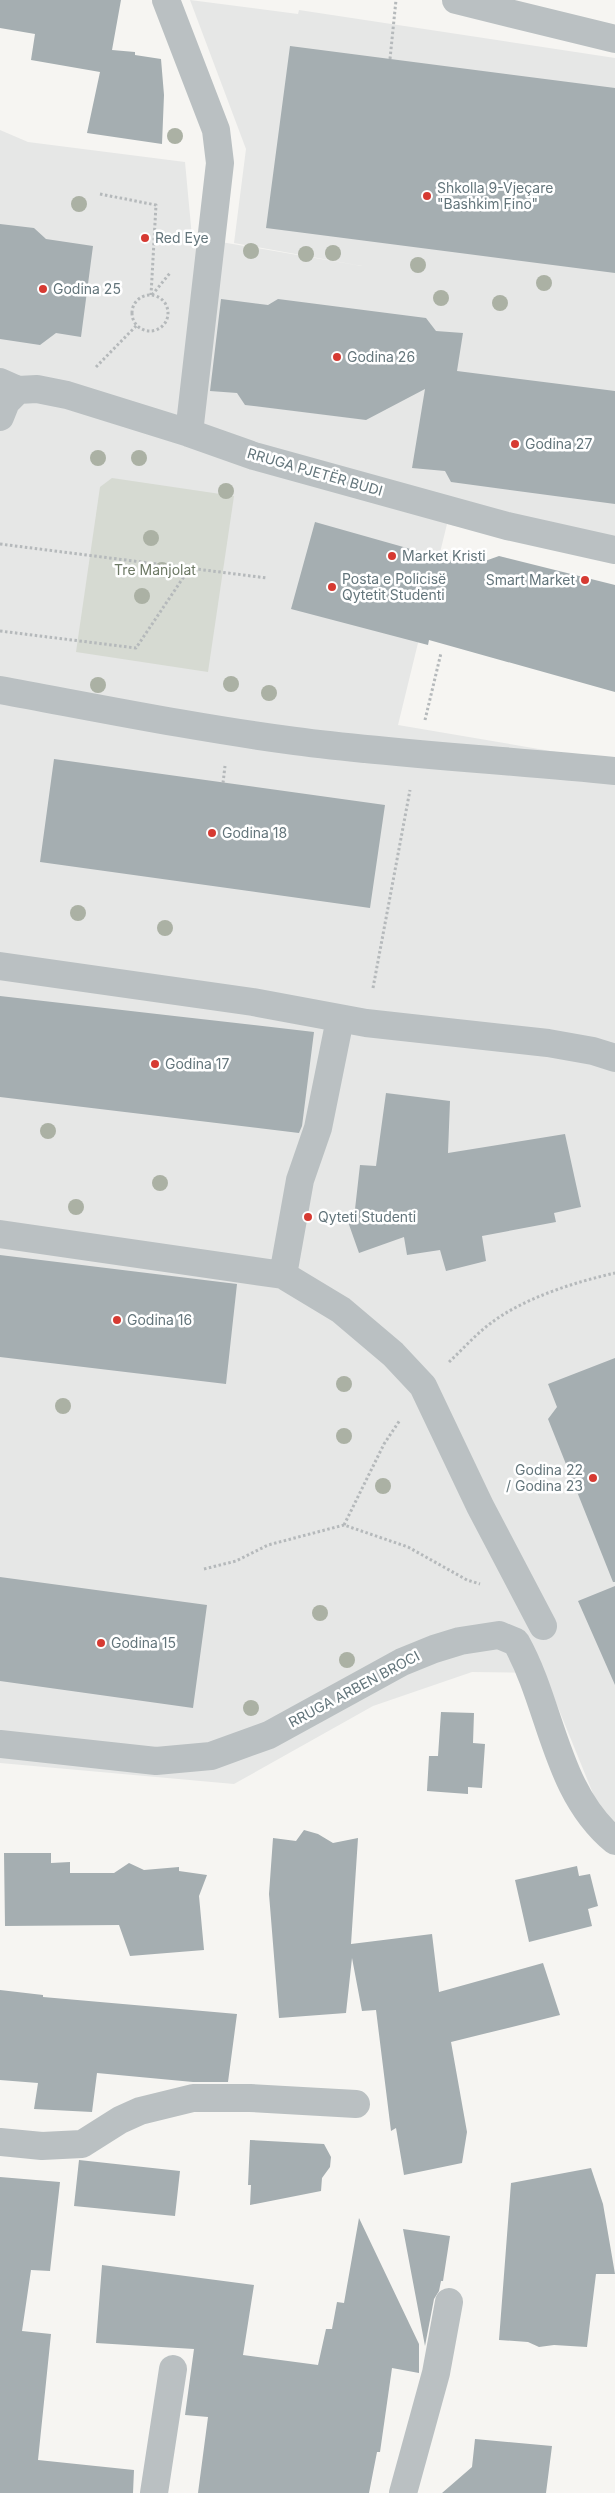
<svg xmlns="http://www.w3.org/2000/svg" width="615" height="2493" font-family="Inter,sans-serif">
<rect width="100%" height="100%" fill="#f6f5f2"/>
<path fill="#e6e7e6" d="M 190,0 L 298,14 L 299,10 L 615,58 L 615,563 L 447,524 L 398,725 L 615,762 L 615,1828 L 605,1823 L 544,1673 L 472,1672 L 373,1706 L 234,1784 L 0,1763 L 0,130 L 28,142 L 185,162 L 192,237 L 362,266 L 234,243 L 246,149 Z"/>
<path fill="#d6dad2" d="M 112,478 L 234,496 L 208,672 L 76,652 L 100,487 Z"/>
<path fill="#a5aeb1" d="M 0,0 L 121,0 L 112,50 L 135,52 L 135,55 L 161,59 L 164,95 L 162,144 L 87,133 L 100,72 L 31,60 L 35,34 L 0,28 Z
M 290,46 L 615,88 L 615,273 L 266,228 Z
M 0,224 L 34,228 L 46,239 L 93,246 L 81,337 L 56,333 L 40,345 L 0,339 Z
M 221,299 L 268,305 L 278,299 L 426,318 L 436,331 L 463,333 L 457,371 L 615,391 L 615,504 L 451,482 L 445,471 L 412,468 L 425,389 L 366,420 L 245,405 L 237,393 L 210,391 Z
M 315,522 L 460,563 L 485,561 L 499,556 L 615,585 L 615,692 L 429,640 L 428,645 L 291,609 Z
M 54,759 L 385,805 L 370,908 L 40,862 Z
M 0,996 L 314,1032 L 302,1126 L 299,1133 L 0,1097 Z
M 386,1093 L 450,1101 L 448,1153 L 565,1134 L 581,1207 L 554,1213 L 556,1222 L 482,1236 L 486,1261 L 446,1271 L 440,1250 L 407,1255 L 404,1237 L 359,1253 L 347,1219 L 354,1218 L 360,1165 L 376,1166 Z
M 0,1255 L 237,1284 L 226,1384 L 0,1357 Z
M 615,1358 L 615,1582 L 613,1582 L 548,1419 L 557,1407 L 548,1384 Z
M 0,1577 L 207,1605 L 193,1708 L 0,1681 Z
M 615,1586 L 615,1685 L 578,1601 Z
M 441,1712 L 474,1713 L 473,1743 L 485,1744 L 482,1788 L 468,1787 L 468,1794 L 427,1791 L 429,1756 L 438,1756 Z
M 304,1830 L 318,1834 L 333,1843 L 358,1838 L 351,1944 L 432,1934 L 439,1992 L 543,1963 L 560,2015 L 451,2042 L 467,2132 L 462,2163 L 404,2175 L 396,2128 L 391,2131 L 376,2010 L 362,2011 L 352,1958 L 346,2013 L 279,2018 L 269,1894 L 273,1838 L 296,1841 Z
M 4,1853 L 51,1853 L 51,1863 L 70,1862 L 70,1873 L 114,1873 L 129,1863 L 144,1870 L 179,1867 L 179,1871 L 207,1875 L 199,1896 L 204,1950 L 130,1956 L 119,1925 L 5,1926 Z
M 577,1866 L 579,1876 L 590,1874 L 598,1906 L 588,1909 L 592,1926 L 529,1942 L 515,1880 Z
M 0,1990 L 43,1995 L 43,1997 L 237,2014 L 228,2082 L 193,2082 L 97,2073 L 92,2112 L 34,2109 L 38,2083 L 0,2080 Z
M 250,2140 L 324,2144 L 331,2157 L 330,2167 L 322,2178 L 321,2191 L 250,2205 L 251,2185 L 248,2185 Z
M 79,2160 L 180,2171 L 175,2216 L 74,2206 Z
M 591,2168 L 603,2204 L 615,2274 L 596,2274 L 587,2347 L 554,2345 L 539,2347 L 528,2342 L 499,2340 L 511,2183 Z
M 0,2177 L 60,2182 L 50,2271 L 31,2270 L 22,2331 L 51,2334 L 38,2460 L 134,2470 L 133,2493 L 0,2493 Z
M 359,2218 L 419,2344 L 419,2373 L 392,2368 L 380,2452 L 377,2452 L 369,2493 L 198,2493 L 208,2417 L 185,2415 L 194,2349 L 96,2343 L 102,2265 L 254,2285 L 243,2355 L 318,2365 L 326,2329 L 332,2329 L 337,2302 L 344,2303 Z
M 403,2229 L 450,2236 L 443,2281 L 441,2281 L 439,2291 L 434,2299 L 425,2346 Z
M 475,2439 L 552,2446 L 546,2493 L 442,2493 L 472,2467 Z"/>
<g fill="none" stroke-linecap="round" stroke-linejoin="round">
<path stroke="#b5b9bb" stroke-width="3" stroke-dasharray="2.5 2.5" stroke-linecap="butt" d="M 390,59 L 396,0
M 100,194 L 156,205 L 151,295
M 152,295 L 170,273
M132 313a18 18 0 1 1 36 0a18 18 0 1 1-36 0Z
M 96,367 L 137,325
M 0,544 L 267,578
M 0,631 L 136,648 L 189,569
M 425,720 L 441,653
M 223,783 L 225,766
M 373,988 L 410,790
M 449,1362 C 463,1349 476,1334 491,1323 C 524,1298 575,1282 615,1273
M 344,1525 L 384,1444 L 400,1420
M 204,1569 L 236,1561 L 268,1545 L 344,1525 L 408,1547 L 467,1580 L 480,1584"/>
<path stroke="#bac0c2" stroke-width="28" d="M 166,0 L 216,130 L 220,163 L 189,433
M 456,0 L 615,39
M 0,382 L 18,390 L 37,389 L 67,395 L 189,433 L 254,456 L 507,526 L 615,550
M 0,417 L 6,402 L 18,390
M 0,690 C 98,708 196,728 295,741 C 401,755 508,760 615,771
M 0,966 L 253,1002 L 366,1023 L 548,1043 L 593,1051 L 615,1058
M 0,1234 L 283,1275 L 341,1310 L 393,1354 L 423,1386 L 480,1506 L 543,1626
M 283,1275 L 300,1180 L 318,1128 L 340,1019
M 0,1744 L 156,1761 L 211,1756 L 269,1735 L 402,1662 L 434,1649 L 460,1641 L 499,1635 L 516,1642 C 552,1706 555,1792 615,1841
M 0,2142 L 42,2146 L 82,2144 L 120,2120 L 140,2111 L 193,2098 L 250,2098 L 356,2104
M 154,2493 L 173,2369
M 403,2493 L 436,2373 L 449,2302"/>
</g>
<g fill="#abb1a4">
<circle cx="175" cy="136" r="8"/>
<circle cx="79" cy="204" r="8"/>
<circle cx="251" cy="251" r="8"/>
<circle cx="333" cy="253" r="8"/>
<circle cx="306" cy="254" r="8"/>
<circle cx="418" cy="265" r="8"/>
<circle cx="544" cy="283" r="8"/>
<circle cx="441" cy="298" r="8"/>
<circle cx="500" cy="303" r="8"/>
<circle cx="98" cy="458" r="8"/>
<circle cx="139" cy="458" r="8"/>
<circle cx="226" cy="491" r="8"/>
<circle cx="151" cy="538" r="8"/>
<circle cx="162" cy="570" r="8"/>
<circle cx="142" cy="596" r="8"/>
<circle cx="231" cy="684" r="8"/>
<circle cx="98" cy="685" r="8"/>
<circle cx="269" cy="693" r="8"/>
<circle cx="78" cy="913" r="8"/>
<circle cx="165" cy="928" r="8"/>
<circle cx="48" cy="1131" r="8"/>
<circle cx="160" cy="1183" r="8"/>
<circle cx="76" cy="1207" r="8"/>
<circle cx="344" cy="1384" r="8"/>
<circle cx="63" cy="1406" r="8"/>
<circle cx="344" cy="1436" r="8"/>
<circle cx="383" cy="1486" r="8"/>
<circle cx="320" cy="1613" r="8"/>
<circle cx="347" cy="1660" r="8"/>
<circle cx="251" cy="1708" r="8"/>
</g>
<g fill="#d63a32" stroke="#fff" stroke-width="2">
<circle cx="427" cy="196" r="5"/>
<circle cx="145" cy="238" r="5"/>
<circle cx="43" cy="289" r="5"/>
<circle cx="337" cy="357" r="5"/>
<circle cx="515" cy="444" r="5"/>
<circle cx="392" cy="556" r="5"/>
<circle cx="585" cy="580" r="5"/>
<circle cx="332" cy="587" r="5"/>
<circle cx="212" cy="833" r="5"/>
<circle cx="155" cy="1064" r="5"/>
<circle cx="308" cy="1217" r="5"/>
<circle cx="117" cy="1320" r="5"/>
<circle cx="593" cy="1478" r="5"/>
<circle cx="101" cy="1643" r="5"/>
</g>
<g text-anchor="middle" stroke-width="5" stroke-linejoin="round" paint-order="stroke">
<g font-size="14" fill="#63757b" stroke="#fff" text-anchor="start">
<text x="437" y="193">Shkolla 9-Vjeçare<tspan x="437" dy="16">"Bashkim Fino"</tspan></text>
<text x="155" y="243">Red Eye</text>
<text x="53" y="294">Godina 25</text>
<text x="347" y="362">Godina 26</text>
<text x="525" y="449">Godina 27</text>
<text x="402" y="561">Market Kristi</text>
<text x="342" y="584">Posta e Policisë<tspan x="342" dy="16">Qytetit Studenti</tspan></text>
<text x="575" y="585" text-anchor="end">Smart Market</text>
<text x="222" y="838">Godina 18</text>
<text x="165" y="1069">Godina 17</text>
<text x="318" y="1222">Qyteti Studenti</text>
<text x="127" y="1325">Godina 16</text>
<text x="583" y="1475" text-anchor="end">Godina 22<tspan x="583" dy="16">/ Godina 23</tspan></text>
<text x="111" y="1648">Godina 15</text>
</g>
<g font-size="14" fill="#63757b" stroke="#fff">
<text transform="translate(315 472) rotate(16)" y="5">RRUGA PJETËR BUDI</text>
<text transform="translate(354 1689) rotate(-28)" y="5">RRUGA ARBEN BROCI</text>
</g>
<g font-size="14" fill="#6d7965" stroke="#fff">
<text x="155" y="575">Tre Manjolat</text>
</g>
</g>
</svg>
